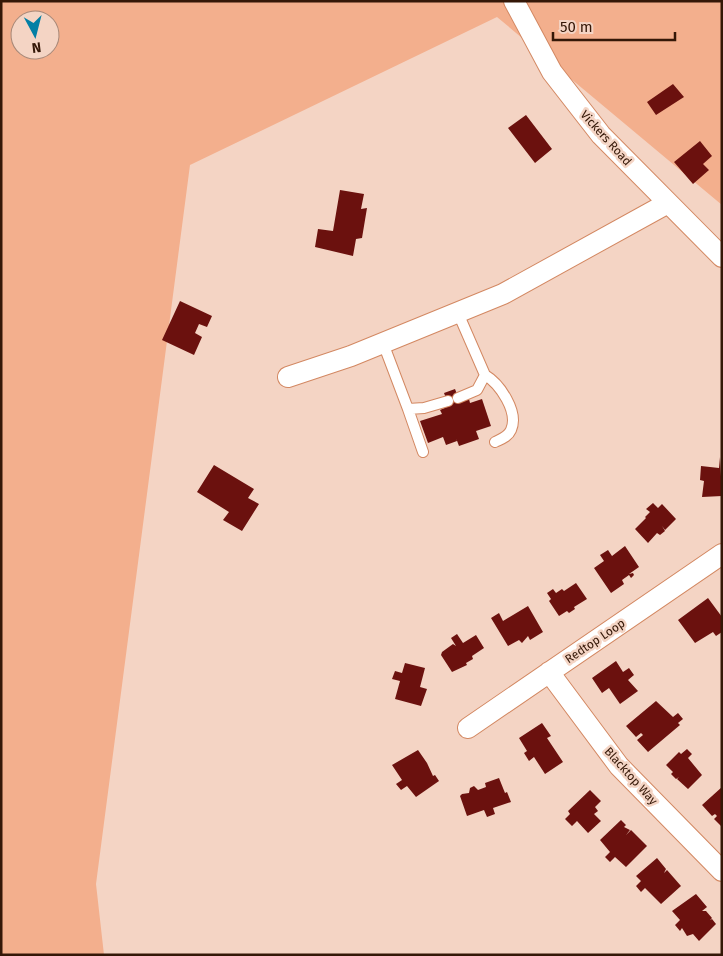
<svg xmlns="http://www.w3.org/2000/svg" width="723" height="956" font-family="'Fira Sans',sans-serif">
<rect width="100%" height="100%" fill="#f4d4c4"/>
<path fill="#f3af8d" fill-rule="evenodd" d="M 1,1 L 722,1 L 722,205 L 497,17 L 190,165 L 96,884 L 104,955 L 1,955 ZM 20,20 L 50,20 L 50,50 L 20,50 Z"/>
<path fill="#6b110e" d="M 673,84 L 684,97 L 656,115 L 647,102 Z
M 526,115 L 552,149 L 535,163 L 508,128 Z
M 700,141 L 712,156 L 703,164 L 709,170 L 693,184 L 674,162 Z
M 340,190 L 364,194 L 361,209 L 367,208 L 362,238 L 356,239 L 353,256 L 315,247 L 318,229 L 333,231 Z
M 180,301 L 212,316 L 207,327 L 199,324 L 195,333 L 202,337 L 194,355 L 162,340 Z
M 455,389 L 460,402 L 469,399 L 470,403 L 482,399 L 491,426 L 476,431 L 479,439 L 459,446 L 456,438 L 457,441 L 446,445 L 443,437 L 428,443 L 420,421 L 442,414 L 440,410 L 449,406 L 444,393 Z
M 720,457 L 722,496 L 702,497 L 704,481 L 700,480 L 701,466 L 719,468 Z
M 214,465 L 254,489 L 248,498 L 259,504 L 242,531 L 223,520 L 229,512 L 197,492 Z
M 653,503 L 658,508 L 662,504 L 676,519 L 665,530 L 662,526 L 665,531 L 660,535 L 657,533 L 648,543 L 635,529 L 646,518 L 645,517 L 650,512 L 646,509 Z
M 625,546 L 639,567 L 629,574 L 633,573 L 634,575 L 631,578 L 629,575 L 622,580 L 624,584 L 611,593 L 594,568 L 604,561 L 600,555 L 608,550 L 612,556 Z
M 576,583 L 587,599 L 574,607 L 575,609 L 569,613 L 567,611 L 559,616 L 549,601 L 551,599 L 547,593 L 553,589 L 556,593 L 562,589 L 564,591 Z
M 708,598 L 722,617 L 722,632 L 716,636 L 713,632 L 695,643 L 678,620 Z
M 528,606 L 543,632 L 530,640 L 528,636 L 522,643 L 519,640 L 508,646 L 491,618 L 499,613 L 503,621 Z
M 457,634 L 463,643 L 476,635 L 484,648 L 472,656 L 473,659 L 466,663 L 467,665 L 452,672 L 441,655 L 442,652 L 453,644 L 456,646 L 451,638 Z
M 616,661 L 623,672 L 629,668 L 634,675 L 628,680 L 638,691 L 620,704 L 609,688 L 602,693 L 592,678 Z
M 405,663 L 425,668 L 420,687 L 427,689 L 421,706 L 395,699 L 400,681 L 392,679 L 395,671 L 402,673 Z
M 656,701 L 673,717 L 678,713 L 683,719 L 678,723 L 680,725 L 648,752 L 637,740 L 643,735 L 641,733 L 636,737 L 626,726 Z
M 542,723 L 551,736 L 547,738 L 563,762 L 545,774 L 534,757 L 529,761 L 524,753 L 527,751 L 519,738 Z
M 687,749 L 692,754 L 688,758 L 702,775 L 688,789 L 677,779 L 679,777 L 676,779 L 671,774 L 673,772 L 666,765 L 679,752 L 681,754 Z
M 418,750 L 427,763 L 422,766 L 427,763 L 433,776 L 435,775 L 439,781 L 416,797 L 407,786 L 401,790 L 396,784 L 402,780 L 392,765 Z
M 499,778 L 505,793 L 507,792 L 511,802 L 493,808 L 495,814 L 487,817 L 484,810 L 467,816 L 460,796 L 462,794 L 469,793 L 470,788 L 474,786 L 478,790 L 486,787 L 485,783 Z
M 722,787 L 722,827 L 714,819 L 717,816 L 715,814 L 712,816 L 702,805 Z
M 590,790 L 601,801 L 595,807 L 598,811 L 594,814 L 601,821 L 588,833 L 577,821 L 572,826 L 565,819 L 570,814 L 568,811 Z
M 621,820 L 626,825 L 624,827 L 630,830 L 626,835 L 631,830 L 647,846 L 626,867 L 615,857 L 610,862 L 605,857 L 610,852 L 600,840 Z
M 657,858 L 666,869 L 664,873 L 667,870 L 681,886 L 661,904 L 645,888 L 641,892 L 636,886 L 641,881 L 636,876 Z
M 696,894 L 707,907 L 702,911 L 706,911 L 712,918 L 710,920 L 712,919 L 716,924 L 699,941 L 693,934 L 687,936 L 682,928 L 680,931 L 675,925 L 680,920 L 672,911 Z"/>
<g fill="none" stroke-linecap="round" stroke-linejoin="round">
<defs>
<path id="service" d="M 458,313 L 485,375 L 477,390 L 458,398
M 383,343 L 408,409 L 424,408 L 448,401
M 485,375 C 500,384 519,412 511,430 C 508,437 501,439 495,442
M 408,409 L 423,452"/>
<path id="minor" d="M 514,1 L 552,72 L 601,135 L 722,257
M 288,377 L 351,356 L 503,294 L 668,203
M 549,672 L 619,766 L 722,871
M 468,728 L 722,554"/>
</defs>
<use href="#service" stroke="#d38862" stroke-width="12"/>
<use href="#minor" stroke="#d38862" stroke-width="22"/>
<use href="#service" stroke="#fff" stroke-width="10"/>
<use href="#minor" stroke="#fff" stroke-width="20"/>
</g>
<g text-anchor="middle" stroke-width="5" stroke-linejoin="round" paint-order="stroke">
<g font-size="12" fill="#341707" stroke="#f4d4c4">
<text transform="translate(606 138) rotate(48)" y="4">Vickers Road</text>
<text transform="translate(595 641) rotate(-34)" y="4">Redtop Loop</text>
<text transform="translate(631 776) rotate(48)" y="4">Blacktop Way</text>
</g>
</g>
<rect width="723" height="956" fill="none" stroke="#341707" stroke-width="5"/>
<g transform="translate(35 35) rotate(173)"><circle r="24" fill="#f4d4c4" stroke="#a78878"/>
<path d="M0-4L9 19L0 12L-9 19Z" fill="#037fa5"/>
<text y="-8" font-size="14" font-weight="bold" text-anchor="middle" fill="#341707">N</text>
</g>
<path d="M553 32v8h122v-8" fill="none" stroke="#341707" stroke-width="2.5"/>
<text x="560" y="32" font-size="15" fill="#341707" stroke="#f4d4c4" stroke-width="4" paint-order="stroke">50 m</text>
</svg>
